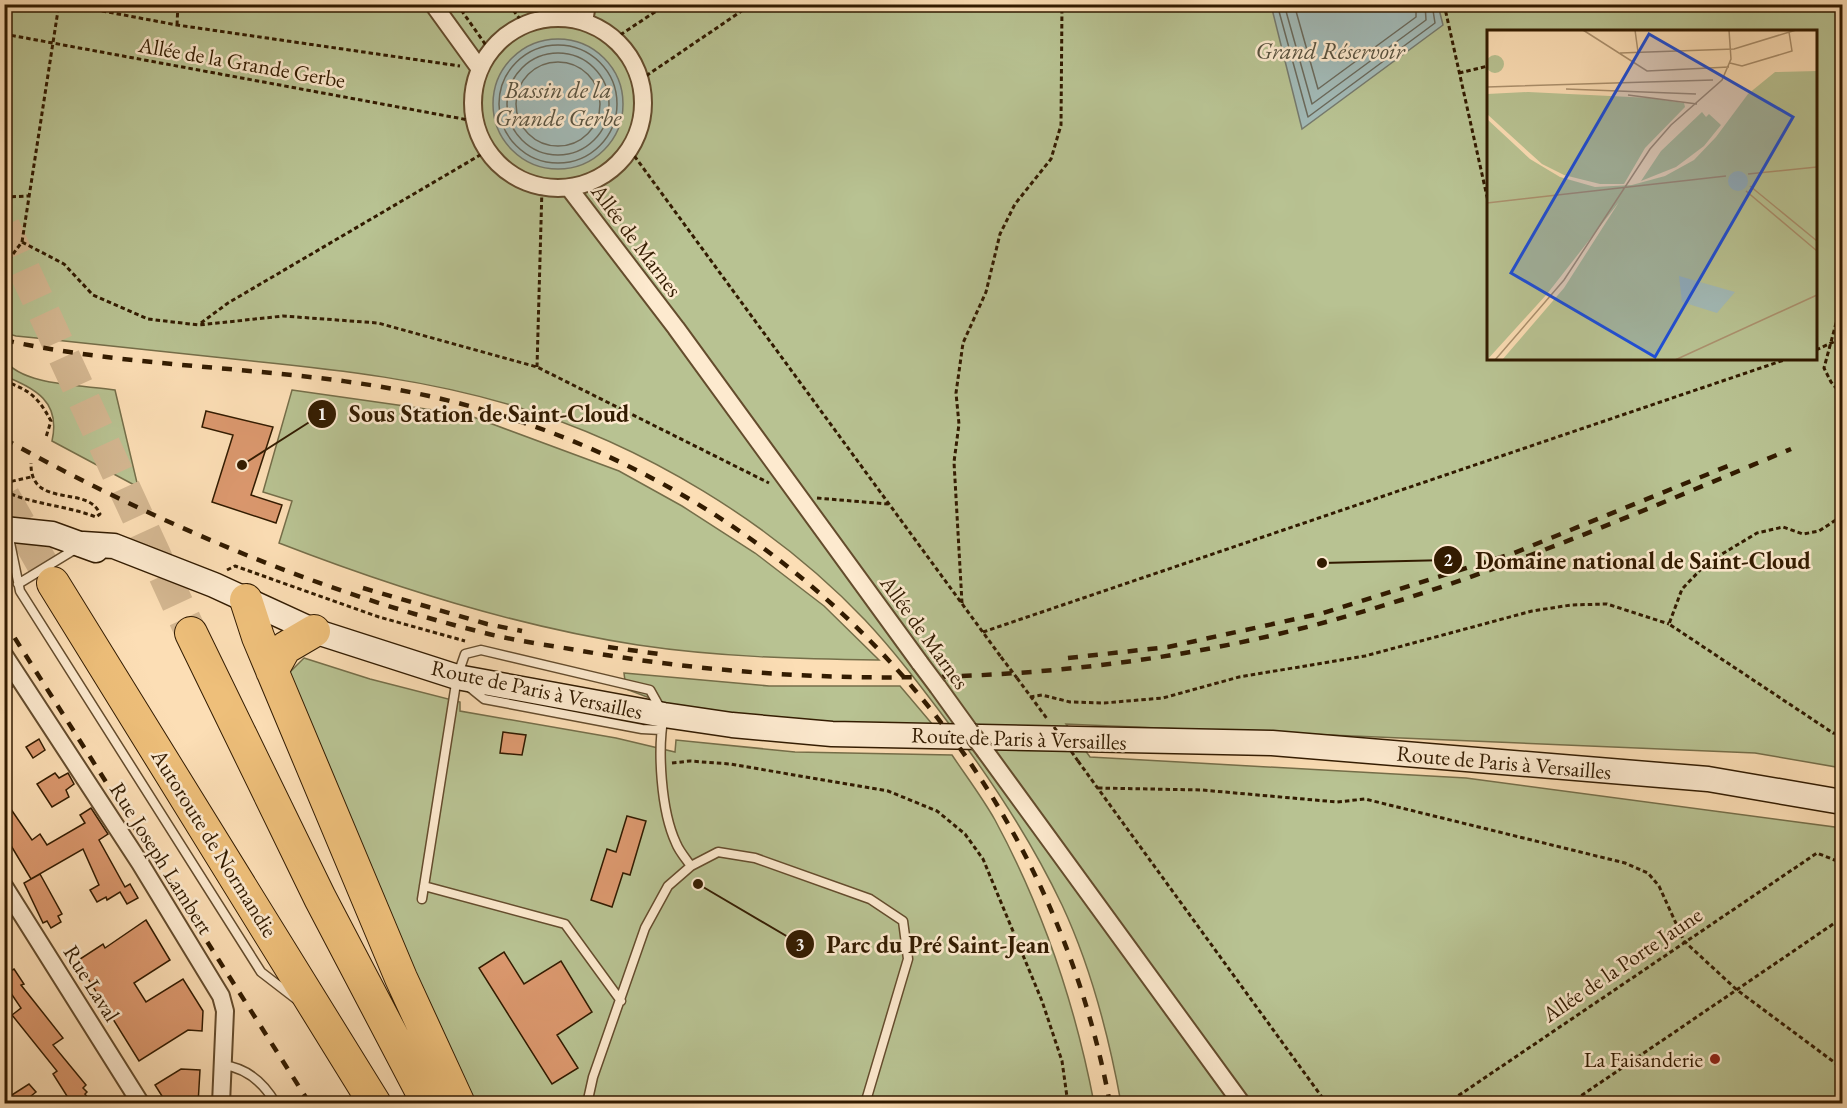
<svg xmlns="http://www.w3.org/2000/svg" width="1847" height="1108" font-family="'EB Garamond',serif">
<rect width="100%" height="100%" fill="#fcdeb5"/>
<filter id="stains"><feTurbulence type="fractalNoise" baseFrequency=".00333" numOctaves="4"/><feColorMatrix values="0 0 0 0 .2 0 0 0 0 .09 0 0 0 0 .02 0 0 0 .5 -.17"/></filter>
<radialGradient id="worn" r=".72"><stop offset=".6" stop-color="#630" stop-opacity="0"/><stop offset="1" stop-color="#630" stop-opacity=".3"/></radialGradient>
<path fill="#b8c292" stroke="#756e49" stroke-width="1.5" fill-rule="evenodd" d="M 4,5 L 1842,5 L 1842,768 L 1755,753 L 1066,724 L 1090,757 L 1466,778 L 1842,828 L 1842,1103 L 1121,1103 C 1109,1037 1091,967 1062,905 C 1032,842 995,785 953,729 C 925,692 897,654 865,620 C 773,523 642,444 514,406 C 428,380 341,370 252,361 C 174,353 95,344 16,336 L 5,333 ZM 1488,32 L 1816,32 L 1816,358 L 1488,358 Z
M 5,360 C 22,386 85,385 115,390 L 138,487 L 52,441 C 61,401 35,389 5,376 Z
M 292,390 L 468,415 L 619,471 L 682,506 L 755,553 L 824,606 L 879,660 C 799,659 718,657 638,645 C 515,626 395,588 279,543 L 292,501 L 263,492 Z
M 304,658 L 370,679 L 460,702 L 460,711 L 616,738 L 675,752 L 676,740 L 795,752 L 952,755 C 966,776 982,797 995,820 C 1043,909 1075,1004 1094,1103 L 472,1103 L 287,675 Z
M 624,673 L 769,686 L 900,686 L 933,725 L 790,723 L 676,708 L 626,689 Z"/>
<path fill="#a2bab7" stroke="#757a6e" stroke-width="1.5" d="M 1271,5 L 1438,5 L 1443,25 L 1302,129 Z
M493 104a65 65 0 1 1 130 0a65 65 0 1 1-130 0Z"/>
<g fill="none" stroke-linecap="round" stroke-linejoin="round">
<path stroke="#6a6a5c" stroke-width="1.5" d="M 1277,4 L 1308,117 L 1435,23 L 1432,4
M 1284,4 L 1312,104 L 1426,20 L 1425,4
M 1294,4 L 1318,89 L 1416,17 L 1416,4
M499 104a59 59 0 1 1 118 0a59 59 0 1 1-118 0Z
M507 104a51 51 0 1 1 102 0a51 51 0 1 1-102 0Z
M516 104a42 42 0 1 1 84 0a42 42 0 1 1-84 0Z"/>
</g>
<path fill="#db986e" stroke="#321b00" stroke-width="1.5" d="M 206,411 L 273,427 L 251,495 L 282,505 L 276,523 L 212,502 L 233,435 L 202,427 Z
M 4,675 L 12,687 L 4,692 Z
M 503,732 L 526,735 L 522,755 L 500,753 Z
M 39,739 L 45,750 L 33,758 L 26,747 Z
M 55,773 L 59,778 L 68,773 L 74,784 L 66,790 L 69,797 L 52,807 L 37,784 Z
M 4,799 L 32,840 L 40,834 L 47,845 L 85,823 L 80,815 L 91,808 L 108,834 L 99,840 L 125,887 L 130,884 L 138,898 L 127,904 L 120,892 L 107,900 L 106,897 L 97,902 L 90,890 L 99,885 L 83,849 L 31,879 L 4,834 Z
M 627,816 L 646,821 L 630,875 L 623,873 L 612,907 L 591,900 L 607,849 L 616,852 Z
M 40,874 L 62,914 L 58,916 L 61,922 L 51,928 L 47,921 L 43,923 L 24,883 Z
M 146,920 L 170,960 L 134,983 L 146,1002 L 183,979 L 203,1011 L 202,1031 L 188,1030 L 139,1061 L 77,961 L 103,944 L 105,948 Z
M 504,952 L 524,984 L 561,961 L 592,1012 L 557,1035 L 578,1068 L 552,1084 L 479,968 Z
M 14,969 L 24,984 L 21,985 L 63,1038 L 53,1045 L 86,1085 L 83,1088 L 87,1092 L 85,1094 L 92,1104 L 72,1104 L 53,1074 L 57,1071 L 12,1015 L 21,1008 L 4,983 L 4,975 Z
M 181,1069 L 200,1070 L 198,1104 L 167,1104 L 155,1085 Z
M 29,1084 L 36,1092 L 21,1104 L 4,1104 L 4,1100 Z"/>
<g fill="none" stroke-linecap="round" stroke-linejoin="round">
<path stroke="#d4b791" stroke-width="32" stroke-dasharray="32 16" stroke-linecap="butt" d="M 4,226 L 191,633
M 4,496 L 53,583"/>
<defs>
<path id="lane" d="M 8,533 L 20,591 L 261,972 L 296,999
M 18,584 L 77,548
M 468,686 L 484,699 L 642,729 L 661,730
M 424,886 L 565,924 L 621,1001
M 422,899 L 457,677 L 465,654 L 481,650 L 650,690 L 664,715 C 657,749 661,811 676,843 C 679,851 686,859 691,866
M 223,1065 C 247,1068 264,1083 276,1104
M 587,1104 L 593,1077 L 645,928 L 668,886 L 691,866 L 718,852 L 755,858 L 870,899 L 903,921 L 908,959 L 865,1104"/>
<path id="street" d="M 433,4 L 480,69
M473 103a85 85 0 1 1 170 0a85 85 0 1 1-170 0Z
M 584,22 L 587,4
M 569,188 L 676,328 L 920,663
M 4,655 L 140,863 L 221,996 L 225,1011 L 221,1104
M 938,687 L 969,730
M 985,751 L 1242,1104
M 4,886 L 141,1104"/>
<path id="secondary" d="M 4,529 L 52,534 L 96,550
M 83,544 L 114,546 L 214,585 L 314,631 L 457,677 L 664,715 L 732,725 L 832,734 L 1272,743 L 1708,779 L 1842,802"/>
<path id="highway" d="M 53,583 L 375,1104
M 246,600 L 258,637 L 401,978 L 459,1104
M 191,633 L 320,898 L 428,1104
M 272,671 L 285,648 L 314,631"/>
</defs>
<use href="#lane" stroke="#644c2d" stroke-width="11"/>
<use href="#street" stroke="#644c2d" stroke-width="20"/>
<use href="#secondary" stroke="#321b00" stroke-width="27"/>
<use href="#highway" stroke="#321b00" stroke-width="34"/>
<path stroke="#321b00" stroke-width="3" stroke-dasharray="4.5 3" stroke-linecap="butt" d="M 65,4 L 177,25 L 460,66
M 457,4 L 490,51
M 509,4 L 524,25
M 531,4 L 541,18
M 1444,4 L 1488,201
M 177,25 L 178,4
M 4,34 L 474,121
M 614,39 L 667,4
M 1459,73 L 1488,66
M 640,80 L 752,4
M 630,150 L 1001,657
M 4,197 L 29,196
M 22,242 L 64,264 L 93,295 L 148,319 L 199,325 L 283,316 L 378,323 L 537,367 L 769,483
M 4,266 L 22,242 L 59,4
M 1842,301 L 1824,368 L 1831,382 L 1842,395
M 201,323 L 228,303 L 487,151
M 1816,350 L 1842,338
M 537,367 L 542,187
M 4,381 C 30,390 38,397 51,421 L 46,437
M 4,483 L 31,477
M 4,491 C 34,505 65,505 96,517 L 100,514 C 88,484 30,510 31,463
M 817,498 L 888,504
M 1842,516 L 1819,531 L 1803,534 L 1783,527 L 1757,533 L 1707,563 L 1682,589 L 1669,624 L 1833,733 L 1842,734
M 227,570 L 235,566 L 379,617 L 465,641
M 962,603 L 954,462 L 959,424 L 956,393 L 963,343 L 986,292 L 1000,234 L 1015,204 L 1051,159 L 1061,125 L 1062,4
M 983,632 L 1790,358
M 1017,678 L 1048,720
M 1030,697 L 1042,695 L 1070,702 L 1104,703 L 1163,698 L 1239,677 L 1365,656 L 1532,611 L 1571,605 L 1607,604 L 1669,624
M 1078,761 L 1327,1104
M 672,763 L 690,761 L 730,764 L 888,791 L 937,811 L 965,834 L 983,859 L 1042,1001 L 1062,1061 L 1068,1104
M 1098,788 L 1202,790 L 1337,802 L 1365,799 L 1625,863 L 1648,873 L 1659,886 L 1684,941 L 1737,990 L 1842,1068
M 1446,1104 L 1817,853 L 1842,863
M 1569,1104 L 1842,918"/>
<use href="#lane" stroke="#fdeacf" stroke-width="8"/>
<use href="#street" stroke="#fdeacf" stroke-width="16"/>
<use href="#secondary" stroke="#fdeacf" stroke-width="24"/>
<use href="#highway" stroke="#eebf7a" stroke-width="32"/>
<path stroke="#321b00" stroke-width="4.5" stroke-dasharray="10 10" stroke-linecap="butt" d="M 4,340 C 144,371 289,365 429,396 C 778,474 1045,751 1110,1104
M 4,439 C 155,522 313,590 481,632 C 514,641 549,645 582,651 C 823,693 1089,686 1326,622 C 1486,579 1638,513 1791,449
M 363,588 L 487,624 L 522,631
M 4,621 L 310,1104
M 608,647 L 659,654
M 1068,658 L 1168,647 L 1323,613 L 1514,553 L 1728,466"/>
<defs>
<path id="street-bridge" d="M 920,663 L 938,687
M 969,730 L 985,751"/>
</defs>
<use href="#street-bridge" stroke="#644c2d" stroke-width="20" stroke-linecap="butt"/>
<path stroke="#321b00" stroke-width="3" stroke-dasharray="4.5 3" stroke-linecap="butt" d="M 1001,657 L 1017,678
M 1054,727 L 1078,761"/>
<use href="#street-bridge" stroke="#fdeacf" stroke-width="16"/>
</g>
<circle fill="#8f2418" stroke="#fdeacf" stroke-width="2" cx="1715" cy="1059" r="6"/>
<g text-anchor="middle" stroke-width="5" stroke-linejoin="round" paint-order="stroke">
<g font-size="22" fill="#321b00" stroke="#fdeacf">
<text transform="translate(242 62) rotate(10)" y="8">Allée de la Grande Gerbe</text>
<text transform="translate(637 240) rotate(53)" y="8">Allée de Marnes</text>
<text transform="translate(925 632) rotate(54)" y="8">Allée de Marnes</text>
<text transform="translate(537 689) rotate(12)" y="8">Route de Paris à Versailles</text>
<text transform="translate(1019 738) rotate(2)" y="8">Route de Paris à Versailles</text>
<text transform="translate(1504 762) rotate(5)" y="8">Route de Paris à Versailles</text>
<text transform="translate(215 843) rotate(58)" y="8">Autoroute de Normandie</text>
<text transform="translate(162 858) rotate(58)" y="8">Rue Joseph Lambert</text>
<text transform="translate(1622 964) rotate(-34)" y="8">Allée de la Porte Jaune</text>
<text transform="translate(92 983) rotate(58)" y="8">Rue Laval</text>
</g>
<g font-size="22" fill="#321b00" stroke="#fdeacf" text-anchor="end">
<text x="1703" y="1067">La Faisanderie</text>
</g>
<g font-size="24" font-style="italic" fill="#595340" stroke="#fdeacf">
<text x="1330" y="59">Grand Réservoir</text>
<text x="558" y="98">Bassin de la<tspan x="558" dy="28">Grande Gerbe</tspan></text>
</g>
</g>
<g transform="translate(1487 30)">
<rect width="330" height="330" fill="#fcdeb5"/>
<path d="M-1 34a9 9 0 1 1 18 0a9 9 0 1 1-18 0ZM 330,41 L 330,330 L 15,330 L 77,258 L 132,172 L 60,264 L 0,330 L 0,89 L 43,129 L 73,147 L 108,157 L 145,155 L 178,146 L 207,130 L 229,107 L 261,64 L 288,42 ZM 41,62 L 164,68 L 197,73 L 198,77 L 158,118 L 137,154 L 113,154 L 77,145 L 55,134 L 0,84 L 0,64 ZM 215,82 L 219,87 L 222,84 L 234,95 L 217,116 L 189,137 L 154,151 L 174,121 Z" fill="#b8c292"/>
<path d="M241 151a10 10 0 1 1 20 0a10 10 0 1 1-20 0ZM 192,246 L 248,262 L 230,283 L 195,272 Z" fill="#a2bab7"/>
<path fill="none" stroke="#ab906d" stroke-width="1.5" d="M 96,0 L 160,41 L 242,37M 148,0 L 151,22M 133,23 L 247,19 L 309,0M 243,33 L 255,36 L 305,21 L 302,2M 0,57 L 226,50M 79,59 L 209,64M 141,65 L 210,74M 261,144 L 330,137M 263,156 L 330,211M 259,161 L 330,221M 0,173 L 239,146M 8,330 L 77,250 L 163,119 L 184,95 L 235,50 L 244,29 L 242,0M 188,330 L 330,265"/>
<path fill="#1d4ed8" fill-opacity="0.15" stroke="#1d4ed8" stroke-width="3" d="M 162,4 L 306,87 L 168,327 L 24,243 Z"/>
<rect width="330" height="330" fill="none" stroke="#321b00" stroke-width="3"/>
</g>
<path fill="none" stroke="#321b00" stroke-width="2" d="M242 465L322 414M1322 563L1448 560M698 884L800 944"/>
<g fill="#321b00" stroke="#fdeacf" stroke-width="2">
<circle cx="242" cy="465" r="6"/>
<circle cx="1322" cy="563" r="6"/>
<circle cx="698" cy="884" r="6"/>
<circle cx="322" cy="414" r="15"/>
<circle cx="1448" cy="560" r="15"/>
<circle cx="800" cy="944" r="15"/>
</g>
<g font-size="18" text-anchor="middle" font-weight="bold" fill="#fff">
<text x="322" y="420">1</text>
<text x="1448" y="566">2</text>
<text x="800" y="951">3</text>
</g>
<g font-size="24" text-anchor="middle" font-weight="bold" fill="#321b00" stroke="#fdeacf" stroke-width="5" stroke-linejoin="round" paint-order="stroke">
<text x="489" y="422">Sous Station de Saint-Cloud</text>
<text x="1643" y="569">Domaine national de Saint-Cloud</text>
<text x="938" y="953">Parc du Pré Saint-Jean</text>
</g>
<rect width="1847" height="1108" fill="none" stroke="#fcdeb5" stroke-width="24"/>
<rect x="6" y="6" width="1835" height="1096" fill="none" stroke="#321b00" stroke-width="3"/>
<rect x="12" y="12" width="1823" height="1084" fill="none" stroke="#321b00" stroke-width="1.5"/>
<rect width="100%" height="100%" filter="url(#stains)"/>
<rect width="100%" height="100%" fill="url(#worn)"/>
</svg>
